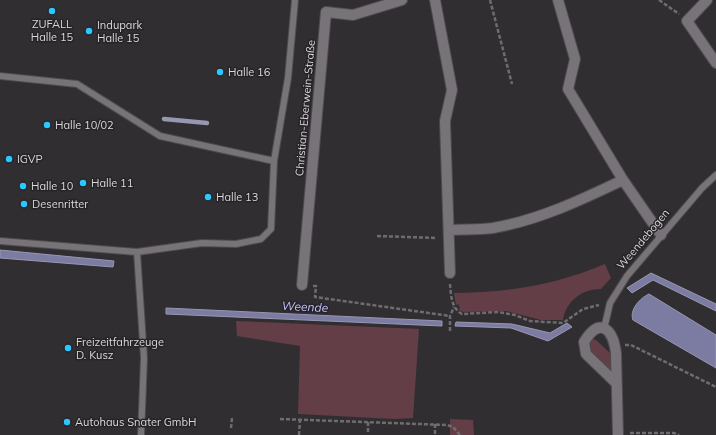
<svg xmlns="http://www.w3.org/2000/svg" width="716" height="435" font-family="Mulish,sans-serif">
<rect width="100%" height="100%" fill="#312e32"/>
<path fill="#633e47" d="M 605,264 L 611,278 L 601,289 C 582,289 566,301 563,320 L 541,320 L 506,311 L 463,312 L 459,310 L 460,308 L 458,304 L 456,305 L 454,293 C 506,293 556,285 605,264 Z
M 236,321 L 419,329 L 413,418 L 394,419 L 298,414 L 300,346 L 237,336 Z
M 593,339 L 596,340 L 611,354 L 611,371 L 592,355 L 590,343 Z
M 450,419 L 473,420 L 474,435 L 450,435 Z"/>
<path fill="#7c7ba1" stroke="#9897b2" d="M 0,250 L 114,261 L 113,267 L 0,258 Z
M 651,273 L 716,304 L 716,311 L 653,280 L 632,293 L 627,288 Z
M 649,294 L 716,335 L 716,368 L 633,320 C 629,310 640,298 649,294 Z
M 166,308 L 442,321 L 442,326 L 166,314 Z
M 456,322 L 512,324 L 550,333 L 567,323 L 572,327 L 548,341 L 511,328 L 455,326 Z"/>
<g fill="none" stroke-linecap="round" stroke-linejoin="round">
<path stroke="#9897b2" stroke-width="4.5" d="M 164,119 L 207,123"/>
<defs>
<path id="service" d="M 0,76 L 77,84 L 160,136 L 274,161
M 0,241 L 137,252 L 202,243 L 236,244 L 261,239 L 271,229 L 274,161 L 288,78 L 295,0
M 137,252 L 144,358 L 141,435
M 604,329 L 610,303 L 627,276 L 702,188 L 716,175"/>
<path id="minor" d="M 435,0 L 452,90 L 445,121 L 450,273
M 558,0 L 575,59 L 568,89 L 623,180 L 661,235
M 707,0 L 687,21 L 716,63
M 450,230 C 464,229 479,230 493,228 C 539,220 581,200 623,180
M 302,285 L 326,12 L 353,15 L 402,0
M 616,383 L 586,354 L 584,342 C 600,316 613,329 616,353 L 618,435"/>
</defs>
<use href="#service" stroke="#4f4c4f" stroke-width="8"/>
<use href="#minor" stroke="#4f4c4f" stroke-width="12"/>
<path stroke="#6f6c70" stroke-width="2.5" stroke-dasharray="4 2" stroke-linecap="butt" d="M 490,0 L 512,84
M 659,0 L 679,14
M 377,236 L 437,238
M 450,284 C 451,295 451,308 462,314 L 498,312 L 515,315 L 530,321 L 563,323 L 583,309 L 599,305
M 313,286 L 316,286 L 315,297 L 450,316
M 450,331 L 450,316 L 454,307
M 625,345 L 631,345 L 716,387
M 280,419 L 447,425 L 453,427 L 460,435
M 231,428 L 232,418
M 368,432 L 368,422
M 630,433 L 674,433 L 679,435
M 435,434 L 435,424
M 299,435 L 300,420"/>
<use href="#service" stroke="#787378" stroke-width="6"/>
<use href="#minor" stroke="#787378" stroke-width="10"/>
</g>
<g fill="#29c8ff" stroke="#272428" stroke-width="1.5">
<circle cx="52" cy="11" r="4"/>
<circle cx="89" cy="31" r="4"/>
<circle cx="220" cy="72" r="4"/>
<circle cx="47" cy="125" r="4"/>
<circle cx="9" cy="159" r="4"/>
<circle cx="83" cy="183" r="4"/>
<circle cx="23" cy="186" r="4"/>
<circle cx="208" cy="197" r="4"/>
<circle cx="24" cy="204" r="4"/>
<circle cx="68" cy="348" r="4"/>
<circle cx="67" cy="422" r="4"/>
</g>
<g text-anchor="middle" stroke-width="3" stroke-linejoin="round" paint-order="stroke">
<g font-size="11" fill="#dad8da" stroke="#272428" text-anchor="start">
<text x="52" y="28" text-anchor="middle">ZUFALL<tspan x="52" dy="13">Halle 15</tspan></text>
<text x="97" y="29">Indupark<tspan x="97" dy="13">Halle 15</tspan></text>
<text x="228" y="76">Halle 16</text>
<text x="55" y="129">Halle 10/02</text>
<text x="17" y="163">IGVP</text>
<text x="91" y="187">Halle 11</text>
<text x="31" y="190">Halle 10</text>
<text x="216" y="201">Halle 13</text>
<text x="32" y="208">Desenritter</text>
<text x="76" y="346">Freizeitfahrzeuge<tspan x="76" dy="13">D. Kusz</tspan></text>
<text x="75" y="426">Autohaus Snater GmbH</text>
</g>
<g font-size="11" fill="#dad8da" stroke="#272428">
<text transform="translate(305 108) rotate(-85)" y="4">Christian-Eberwein-Straße</text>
<text transform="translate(643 239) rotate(-50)" y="4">Weendebogen</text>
</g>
<g font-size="12" font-style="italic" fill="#c1bffe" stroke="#272428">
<text transform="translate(305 307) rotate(3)" y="4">Weende</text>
</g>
</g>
</svg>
